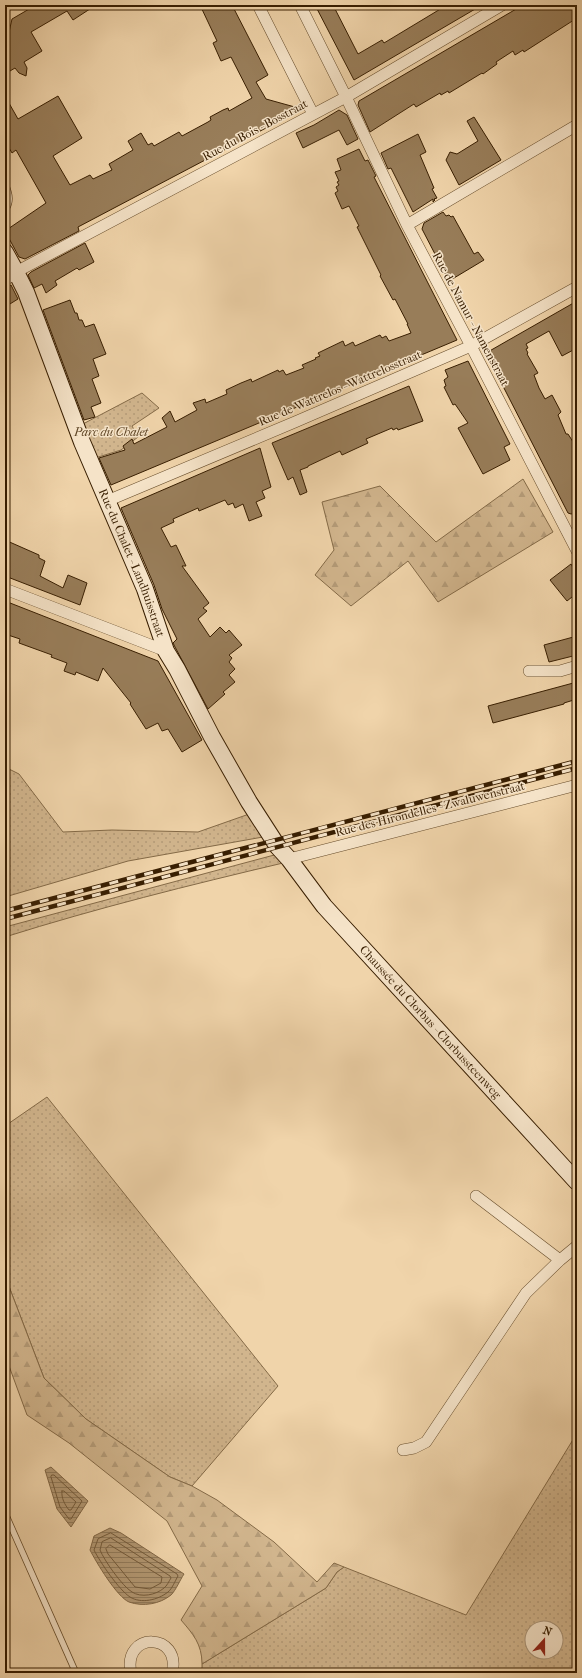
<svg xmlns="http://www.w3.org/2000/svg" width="582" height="1678" font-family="'IM FELL French Canon',serif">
<defs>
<pattern id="green-dots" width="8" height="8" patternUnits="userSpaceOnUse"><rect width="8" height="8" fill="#d1b58d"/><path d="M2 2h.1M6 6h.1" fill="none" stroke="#b49b78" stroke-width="1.8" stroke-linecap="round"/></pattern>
<pattern id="forest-firs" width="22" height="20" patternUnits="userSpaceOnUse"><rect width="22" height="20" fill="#d1b58d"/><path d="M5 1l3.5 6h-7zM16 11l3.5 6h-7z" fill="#b49b78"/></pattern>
<pattern id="water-rules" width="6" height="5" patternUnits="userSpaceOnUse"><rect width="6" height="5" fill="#b19671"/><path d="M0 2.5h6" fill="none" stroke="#917a5a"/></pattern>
</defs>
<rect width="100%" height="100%" fill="#f0d4aa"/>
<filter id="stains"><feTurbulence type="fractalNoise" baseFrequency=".005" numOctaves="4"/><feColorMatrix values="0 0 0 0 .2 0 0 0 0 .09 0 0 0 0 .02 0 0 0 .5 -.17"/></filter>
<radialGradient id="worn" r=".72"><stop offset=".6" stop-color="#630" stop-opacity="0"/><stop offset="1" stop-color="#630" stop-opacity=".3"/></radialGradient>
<path fill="url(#green-dots)" stroke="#846a47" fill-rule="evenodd" d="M 142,393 L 159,408 L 132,426 L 138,437 L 121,450 L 95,458 L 81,425 Z
M 5,767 L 19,774 L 63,832 L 112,830 L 198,832 L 252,813 L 263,837 L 128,861 L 5,897 Z
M 278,854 L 283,863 C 190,885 97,908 5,937 L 5,927 Z
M 47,1097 L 278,1386 L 192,1486 L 170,1477 L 86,1419 L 44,1378 L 5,1276 L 5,1126 Z
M 577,1433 L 577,1673 L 202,1673 L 202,1664 L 326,1588 L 337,1572 L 344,1567 L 466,1615 ZM 532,1628 L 556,1628 L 556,1652 L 532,1652 Z"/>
<path fill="url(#forest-firs)" stroke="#846a47" d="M 523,479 L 553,532 L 438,602 L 408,561 L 351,606 L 315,575 L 334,550 L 322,502 L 380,486 L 436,542 Z
M 5,1276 L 44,1378 L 86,1419 L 170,1477 L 192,1486 L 217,1500 L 274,1542 L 317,1582 L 334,1563 L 344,1567 L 337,1572 L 326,1588 L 202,1664 C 202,1644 193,1634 181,1620 L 202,1586 L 167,1521 L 69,1443 L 27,1415 L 5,1355 Z"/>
<path fill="url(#water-rules)" stroke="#816644" d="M 51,1467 L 88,1501 L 71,1527 L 57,1509 L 45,1470 Z
M 110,1528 L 121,1533 L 184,1574 C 180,1580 176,1590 171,1595 C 160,1604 143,1607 129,1602 C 117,1597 96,1562 90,1550 L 94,1536 Z"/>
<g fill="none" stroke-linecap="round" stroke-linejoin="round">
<path stroke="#745a39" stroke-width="1" d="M 52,1475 L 54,1475 L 82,1501 L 71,1519 L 69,1519 L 60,1507 L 51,1477 Z
M 62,1491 L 64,1491 L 76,1502 L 71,1510 L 69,1510 C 65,1505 61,1498 62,1491 Z
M 111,1533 L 177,1574 L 178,1576 C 175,1581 172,1589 168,1592 C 158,1600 141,1604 130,1597 C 119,1590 100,1562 94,1550 L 98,1539 Z
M 111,1538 L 170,1576 L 171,1578 C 169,1581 167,1586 164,1588 C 156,1595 141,1598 132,1592 C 122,1586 104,1560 100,1550 L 102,1542 Z
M 110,1545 L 162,1577 L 161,1583 L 150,1589 L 135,1587 L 108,1554 L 106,1549 Z"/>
</g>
<path fill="#987d59" stroke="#381e01" d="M 36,5 L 96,5 L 73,20 L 67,11 L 31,32 L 42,51 L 24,62 L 27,68 L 26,76 L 19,73 L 15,68 L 5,74 L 5,42 L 7,41 L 12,19 Z
M 200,5 L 232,5 L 268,75 L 256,82 L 266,99 L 302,109 L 78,227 L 79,231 L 25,259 L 19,257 L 5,231 L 46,203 L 16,150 L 12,153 L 5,141 L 5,96 L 18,119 L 58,96 L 82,138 L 53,156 L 70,185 L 90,175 L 93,179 L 112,170 L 109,164 L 133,150 L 128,141 L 141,133 L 148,145 L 152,143 L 154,146 L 179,132 L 182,136 L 208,122 L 211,120 L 210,117 L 223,110 L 228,108 L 229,111 L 252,98 L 231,57 L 221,61 L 213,43 L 217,41 Z
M 315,5 L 333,5 L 358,54 L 382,40 L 384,43 L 447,5 L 482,5 L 354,80 Z
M 523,5 L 577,5 L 577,18 L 524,52 L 523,50 L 515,55 L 513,51 L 496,62 L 497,64 L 483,74 L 482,73 L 449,93 L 448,91 L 441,95 L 440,93 L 416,107 L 414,104 L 370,132 L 358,105 L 359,101 Z
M 339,110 L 347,115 L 358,139 L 347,145 L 339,130 L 303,148 L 296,133 L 314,125 Z
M 474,117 L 501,160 L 459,185 L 446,160 L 450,152 L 457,154 L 478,141 L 467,121 Z
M 418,134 L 426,152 L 420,155 L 434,188 L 432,189 L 437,198 L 434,199 L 435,200 L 433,202 L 433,199 L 413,212 L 391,168 L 388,169 L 381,153 Z
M 359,149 L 365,161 L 368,160 L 376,176 L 374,177 L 457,340 L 111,485 L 99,458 L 125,450 L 123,446 L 132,439 L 134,444 L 167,427 L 162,418 L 170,411 L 175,422 L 197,410 L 193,403 L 205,399 L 206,403 L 227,394 L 226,390 L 241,383 L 251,379 L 252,382 L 278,370 L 279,372 L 283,370 L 286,375 L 304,368 L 302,365 L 316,359 L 315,358 L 320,356 L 318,353 L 343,341 L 345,346 L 353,342 L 355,346 L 380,335 L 382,338 L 386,336 L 389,341 L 411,333 L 407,324 L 408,324 L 395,299 L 393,300 L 380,276 L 381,275 L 357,227 L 359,226 L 349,206 L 342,209 L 335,193 L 338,191 L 336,187 L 339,185 L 337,182 L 339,181 L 335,172 L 341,170 L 337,159 Z
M 443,212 L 446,216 L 449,215 L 451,217 L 453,216 L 474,254 L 478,252 L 484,260 L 449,281 L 422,229 L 424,223 Z
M 85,243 L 94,262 L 79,270 L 77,268 L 55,281 L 57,285 L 46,293 L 42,284 L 34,288 L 28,275 L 31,272 Z
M 11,285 L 18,299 L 5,307 L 5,289 Z
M 70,300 L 75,313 L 77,313 L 79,320 L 82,320 L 85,327 L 94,324 L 106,354 L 93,359 L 99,376 L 92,379 L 101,403 L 91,407 L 95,417 L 84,420 L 43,310 Z
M 577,301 L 577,348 L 562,356 L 549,331 L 526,344 L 528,348 L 526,349 L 528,353 L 527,354 L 538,373 L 534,375 L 539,388 L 545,399 L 552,395 L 561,412 L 558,415 L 566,434 L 568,434 L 577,448 L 577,513 L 571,514 L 568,513 L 486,353 Z
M 468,361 L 510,444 L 504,447 L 510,460 L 483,474 L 458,428 L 468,423 L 455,404 L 453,405 L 444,387 L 446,386 L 444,380 L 448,377 L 445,370 Z
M 409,386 L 423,421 L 398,430 L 397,428 L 393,430 L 392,428 L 366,439 L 368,443 L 342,455 L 340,451 L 308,466 L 308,467 L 300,470 L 307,492 L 300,495 L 293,477 L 288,480 L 272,443 Z
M 260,448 L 271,487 L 262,491 L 265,498 L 256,502 L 262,516 L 249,521 L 243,504 L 235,508 L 233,503 L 228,505 L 225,500 L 199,511 L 198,508 L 173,519 L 174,522 L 161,528 L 171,547 L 176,545 L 186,566 L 182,566 L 209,603 L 203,608 L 207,611 L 198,619 L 210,637 L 220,627 L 226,633 L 229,630 L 242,645 L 229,655 L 232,658 L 229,662 L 235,669 L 229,675 L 235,682 L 223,692 L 225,694 L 208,709 L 175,647 L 173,643 L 177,639 L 162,609 L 154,585 L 121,508 Z
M 5,540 L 39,555 L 39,558 L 45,561 L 40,576 L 63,588 L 68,575 L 87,583 L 80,605 L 5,576 Z
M 571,564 L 577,575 L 577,593 L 567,601 L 550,580 Z
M 5,601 L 158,661 L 202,740 L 182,752 L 168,729 L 162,731 L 158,723 L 146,729 L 130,704 L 131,703 L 103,668 L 98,681 L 76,672 L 75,675 L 64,671 L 67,663 L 51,657 L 52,655 L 19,643 L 20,639 L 5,634 Z
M 577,636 L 577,655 L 549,662 L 544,645 Z
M 577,682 L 577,699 L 564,703 L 564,704 L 493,723 L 488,706 Z"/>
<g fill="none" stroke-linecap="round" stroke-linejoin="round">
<defs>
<path id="lane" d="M 5,184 C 9,192 12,202 5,210
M 5,1513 L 76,1673"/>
<path id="street" d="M 258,5 L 313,114
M 300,5 L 346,97 L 407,225 L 471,346 L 577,551
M 407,225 L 577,125
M 5,280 L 16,272 L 346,97 L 502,5
M 107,501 L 295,422 L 471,346 L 577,287
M 5,589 L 166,651
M 529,671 L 560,671 L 577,666
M 289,859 L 577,785
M 476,1196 L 560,1260
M 403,1450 L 414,1448 L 426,1442 L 526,1293 L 560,1260 L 577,1246
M 131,1673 C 122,1631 182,1632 172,1673"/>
<g id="secondary">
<path id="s1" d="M 5,252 L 16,272 L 26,292 L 82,442 L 145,589 L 166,651 L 177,669 L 212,737 L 249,802 L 278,847 L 289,859 L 324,906 L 577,1182"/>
</g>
</defs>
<use href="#lane" stroke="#664c2b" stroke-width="7"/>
<use href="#street" stroke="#664c2b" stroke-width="12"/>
<use href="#secondary" stroke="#381e01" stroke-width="18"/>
<use href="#lane" stroke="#f5e3c8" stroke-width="5.5"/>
<use href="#street" stroke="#f5e3c8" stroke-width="11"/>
<use href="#secondary" stroke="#f5e3c8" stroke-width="16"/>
<defs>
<path id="rail" d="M 5,911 L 577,761
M 5,919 L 577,768"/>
</defs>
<use href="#rail" stroke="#381e01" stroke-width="4.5"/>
<use href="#rail" stroke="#f5e3c8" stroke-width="3" stroke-dasharray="9" stroke-linecap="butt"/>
</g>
<g text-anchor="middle" stroke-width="3" stroke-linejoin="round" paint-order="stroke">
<g font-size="12" fill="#381e01" stroke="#f5e3c8">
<text transform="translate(255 130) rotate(-28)" y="4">Rue du Bois - Bosstraat</text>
<text transform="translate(471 319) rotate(62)" y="4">Rue de Namur - Namenstraat</text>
<text transform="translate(340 388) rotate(-23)" y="4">Rue de Wattrelos - Wattrelosstraat</text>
<text dy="4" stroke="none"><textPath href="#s1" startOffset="336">Rue du Chalet - Landhuisstraat</textPath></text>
<text transform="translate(430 809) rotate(-14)" y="4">Rue des Hirondelles - Zwaluwenstraat</text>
<text dy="4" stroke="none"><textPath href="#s1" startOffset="889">Chaussée du Clorbus - Clorbussteenweg</textPath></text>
</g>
<g font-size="12" font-style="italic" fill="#5e4424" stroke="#f5e3c8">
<text x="111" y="436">Parc du Chalet</text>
</g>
</g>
<rect width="582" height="1678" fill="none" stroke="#f0d4aa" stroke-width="20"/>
<rect x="6" y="6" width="570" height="1666" fill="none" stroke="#381e01" stroke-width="2"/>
<rect x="10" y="10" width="562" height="1658" fill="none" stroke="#381e01"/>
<g transform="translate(544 1640) rotate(21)"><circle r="19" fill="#f5e3c8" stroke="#a99478"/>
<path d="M0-3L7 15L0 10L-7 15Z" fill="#8f2418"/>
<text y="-6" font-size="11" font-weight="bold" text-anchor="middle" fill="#381e01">N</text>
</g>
<rect width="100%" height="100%" filter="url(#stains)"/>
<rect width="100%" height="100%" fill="url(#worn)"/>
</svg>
